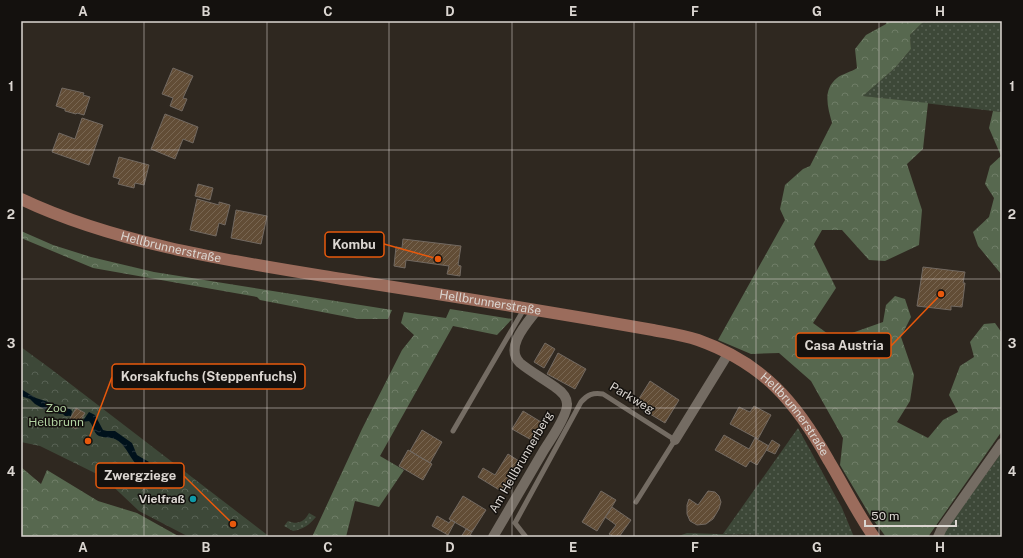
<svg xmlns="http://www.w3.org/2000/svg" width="1023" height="558" font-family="'Public Sans',sans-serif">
<defs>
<pattern id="grass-dots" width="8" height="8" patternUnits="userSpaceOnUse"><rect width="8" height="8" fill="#3d4838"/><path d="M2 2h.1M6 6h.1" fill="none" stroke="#586254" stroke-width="1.8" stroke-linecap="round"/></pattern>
<pattern id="forest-crowns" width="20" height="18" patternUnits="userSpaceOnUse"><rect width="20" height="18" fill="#57684f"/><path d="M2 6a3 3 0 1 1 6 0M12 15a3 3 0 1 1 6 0" fill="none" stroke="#6f7d67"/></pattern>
<pattern id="park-crowns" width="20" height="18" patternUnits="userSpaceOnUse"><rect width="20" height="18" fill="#3d4838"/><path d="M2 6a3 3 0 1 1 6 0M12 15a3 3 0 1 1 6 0" fill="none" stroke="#586254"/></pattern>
<pattern id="water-ripples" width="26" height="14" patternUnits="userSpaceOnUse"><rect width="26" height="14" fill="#00111b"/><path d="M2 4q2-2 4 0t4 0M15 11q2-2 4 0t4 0" fill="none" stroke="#25333b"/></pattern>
<pattern id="building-hatch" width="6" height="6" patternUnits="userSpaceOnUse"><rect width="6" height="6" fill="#624d36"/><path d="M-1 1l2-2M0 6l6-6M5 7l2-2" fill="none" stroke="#786652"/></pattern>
</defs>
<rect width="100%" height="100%" fill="#2f2820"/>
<path fill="url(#grass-dots)" d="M 924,21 L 1002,21 L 1002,112 L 863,96 L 895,68 L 911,49 L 910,35 Z
M 798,428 L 842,508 L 854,537 L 723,534 Z
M 1002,452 L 1002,537 L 941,537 L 942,535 Z
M 309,513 L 316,517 C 309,525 304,529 293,531 L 284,526 L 288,521 C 298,525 304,522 309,513 Z"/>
<path fill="url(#forest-crowns)" d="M 886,21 L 924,21 L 910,35 L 911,49 L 895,68 L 863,96 L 928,103 L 923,149 L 907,164 L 922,210 L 919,245 L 885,261 L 869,260 L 842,230 L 822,230 L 814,244 L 836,288 L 813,323 L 835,339 L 883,322 L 886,305 L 895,296 L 905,299 L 911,317 L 901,337 L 914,375 L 910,401 L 897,422 L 928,438 L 943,420 L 958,412 L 949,395 L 960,366 L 974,357 L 970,342 L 984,324 L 995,323 L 1002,333 L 1002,431 L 928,537 L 886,537 L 871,517 L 840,465 L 843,438 L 811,381 L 779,353 L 751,354 L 718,340 L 785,220 L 780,209 L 785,185 L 803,169 L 810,166 L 832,123 C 828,108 822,90 837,78 C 842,74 851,72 857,68 L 855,49 L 866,35 L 886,24 Z
M 993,111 L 1002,112 L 1002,275 L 978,246 L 973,232 L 989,217 L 994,198 L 985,184 L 990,166 L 1001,156 L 989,128 Z
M 21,231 L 53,245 L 91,257 L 154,272 L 392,310 L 388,319 L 358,319 L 260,300 L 257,297 L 93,268 L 21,238 Z
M 450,309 L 512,319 L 497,335 L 453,326 L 380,456 L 404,470 L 379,507 L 355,501 L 346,537 L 312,537 L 362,429 L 402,350 L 414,335 L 401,323 L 404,312 L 446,318 Z
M 21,467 L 41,484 L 47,470 L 98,501 L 137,513 L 180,537 L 21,537 Z"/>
<path fill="url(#park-crowns)" d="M 21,347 L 51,369 L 270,537 L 189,537 L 139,511 L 103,477 L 40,446 L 21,442 Z
M 687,533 L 805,537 L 676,537 Z"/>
<path fill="url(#water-ripples)" d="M 21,389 L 36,398 L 70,409 L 72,411 L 71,416 L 65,416 L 63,414 L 60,414 L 44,409 L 35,404 L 30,399 L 21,396 Z
M 89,412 L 95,415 L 103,430 L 107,431 L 115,431 L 132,443 L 137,455 L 149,462 L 146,466 L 135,463 C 128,454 125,444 115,439 C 110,437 104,438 99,436 C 93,433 94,426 89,421 L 82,422 Z"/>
<path fill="url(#building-hatch)" stroke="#726961" d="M 173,68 L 193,76 L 183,98 L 187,99 L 182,111 L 170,106 L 173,98 L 162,94 Z
M 62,88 L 84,93 L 83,95 L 90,97 L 84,115 L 77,113 L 76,114 L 65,111 L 65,109 L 56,106 Z
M 165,114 L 198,127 L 193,143 L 183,139 L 175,159 L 151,149 Z
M 82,118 L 103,125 L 89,165 L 52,152 L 59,133 L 75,139 Z
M 119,157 L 149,165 L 144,185 L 135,183 L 134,188 L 118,184 L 120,179 L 113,177 Z
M 198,184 L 213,188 L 210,200 L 195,196 Z
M 197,199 L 219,205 L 219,202 L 230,205 L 225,225 L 219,223 L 216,236 L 190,230 Z
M 236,210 L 267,216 L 261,244 L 231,238 Z
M 403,239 L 461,246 L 458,265 L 461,266 L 460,276 L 447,274 L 449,266 L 406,260 L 405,268 L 394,266 L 396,247 L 402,248 Z
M 923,267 L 965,272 L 963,283 L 965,283 L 962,307 L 951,306 L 951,310 L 917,306 Z
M 545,343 L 555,349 L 544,368 L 534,362 Z
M 558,353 L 586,369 L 575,389 L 547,374 Z
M 650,381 L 679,400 L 665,423 L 635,405 Z
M 754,406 L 771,415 L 758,439 L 730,424 L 739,407 L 750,412 Z
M 76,408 L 85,413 L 76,429 L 67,424 Z
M 523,411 L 546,425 L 535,442 L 512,429 Z
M 422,430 L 442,442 L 430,463 L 410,451 Z
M 724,435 L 749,449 L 755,438 L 769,446 L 757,465 L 750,461 L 746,467 L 715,450 Z
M 772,440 L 780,445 L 775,454 L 766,450 Z
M 408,450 L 432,464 L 423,480 L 399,466 Z
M 508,454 L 519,461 L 501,491 L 478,477 L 483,468 L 495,475 Z
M 153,463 L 162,470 L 151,485 L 141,478 Z
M 601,491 L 616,500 L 597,531 L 582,522 Z
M 708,491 L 715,492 L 719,496 L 721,502 L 719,509 L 713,519 L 706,524 L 697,525 L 690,521 L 687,514 L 687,505 L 689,499 L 698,505 Z
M 463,496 L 486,510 L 472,532 L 449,519 Z
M 612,507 L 631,520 L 619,537 L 614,537 L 609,534 L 616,525 L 605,517 Z
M 437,516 L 449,523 L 451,520 L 455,522 L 448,535 L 432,526 Z
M 466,529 L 472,532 L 470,535 L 474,537 L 461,537 Z"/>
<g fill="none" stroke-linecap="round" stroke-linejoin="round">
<path stroke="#746c63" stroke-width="5" d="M 453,431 L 524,309
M 526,537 L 515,523 L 581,402 C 587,395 593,392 603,394 L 675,440 L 636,502"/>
<path stroke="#746c63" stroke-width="10" d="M 675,440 L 728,354
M 493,537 C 510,508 527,479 544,450 C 550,441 568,414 567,404 C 567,397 561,391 555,387 C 544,379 531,372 520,363 C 504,347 527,323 537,310
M 938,537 L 942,528 L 1002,443"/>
<path stroke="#9b6c5c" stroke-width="12" id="s1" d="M 21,199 C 118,245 237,262 342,279 C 446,295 550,312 653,330 C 668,333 683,335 698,340 C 763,363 796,402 829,461 C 844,486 857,513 874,537"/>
</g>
<path fill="none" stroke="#dbd6d1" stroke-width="1" stroke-opacity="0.55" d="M 144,21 L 144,537M 267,21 L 267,537M 389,21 L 389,537M 512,21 L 512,537M 634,21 L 634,537M 756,21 L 756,537M 879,21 L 879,537M 21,150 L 1002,150M 21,279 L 1002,279M 21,408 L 1002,408"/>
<circle fill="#0f9aa8" stroke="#14110e" stroke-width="1.5" cx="193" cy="499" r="4"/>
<g text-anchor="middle" stroke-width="3" stroke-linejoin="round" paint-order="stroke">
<g font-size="12" fill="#dbd6d1" stroke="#14110e">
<text dy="4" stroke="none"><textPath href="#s1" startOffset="158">Hellbrunnerstraße</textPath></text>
<text dy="4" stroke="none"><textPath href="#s1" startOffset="482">Hellbrunnerstraße</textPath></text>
<text transform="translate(632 398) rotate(31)" y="4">Parkweg</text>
<text dy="4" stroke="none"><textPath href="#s1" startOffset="818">Hellbrunnerstraße</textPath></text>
<text transform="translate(521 462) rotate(-60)" y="4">Am Hellbrunnerberg</text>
</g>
<g font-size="12" fill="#b1d1a1" stroke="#14110e">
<text x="56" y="412">Zoo<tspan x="56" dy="14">Hellbrunn</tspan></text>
</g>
<g font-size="12" font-weight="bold" fill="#dbd6d1" stroke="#14110e" text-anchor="end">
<text x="185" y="503">Vielfraß</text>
</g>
</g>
<path fill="none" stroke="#e8590c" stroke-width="1.5" d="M438 259L384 244M941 294L891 346M88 441L112 377M233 524L184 476"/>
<g fill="#e8590c" stroke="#14110e" stroke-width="1.5">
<circle cx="438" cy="259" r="4"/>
<circle cx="941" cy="294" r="4"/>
<circle cx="88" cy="441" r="4"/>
<circle cx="233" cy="524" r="4"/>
</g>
<g fill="#14110e" stroke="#e8590c" stroke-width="1.5">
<rect x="325" y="232" width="59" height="25" rx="4"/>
<rect x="796" y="333" width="95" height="25" rx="4"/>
<rect x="112" y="364" width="193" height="25" rx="4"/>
<rect x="96" y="463" width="88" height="25" rx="4"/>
</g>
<g font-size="13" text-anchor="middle" font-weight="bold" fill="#dbd6d1">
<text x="354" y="249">Kombu</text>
<text x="844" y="350">Casa Austria</text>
<text x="209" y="381">Korsakfuchs (Steppenfuchs)</text>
<text x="140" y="480">Zwergziege</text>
</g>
<rect width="1023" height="558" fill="none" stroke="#14110e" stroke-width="44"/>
<path d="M865 520v6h91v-6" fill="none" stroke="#dbd6d1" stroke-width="2"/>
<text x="871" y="520" font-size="12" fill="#dbd6d1" stroke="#14110e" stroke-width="3" paint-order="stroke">50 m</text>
<rect x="22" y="22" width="979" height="514" fill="none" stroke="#dbd6d1" stroke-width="1.5"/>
<g font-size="13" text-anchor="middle" font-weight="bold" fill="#dbd6d1">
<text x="83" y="16">A</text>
<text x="206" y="16">B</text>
<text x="328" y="16">C</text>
<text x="450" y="16">D</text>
<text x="573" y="16">E</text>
<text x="695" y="16">F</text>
<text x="817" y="16">G</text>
<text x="940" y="16">H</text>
<text x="11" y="91">1</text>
<text x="1012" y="91">1</text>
<text x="11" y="219">2</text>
<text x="1012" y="219">2</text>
<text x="11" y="348">3</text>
<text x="1012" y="348">3</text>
<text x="11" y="476">4</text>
<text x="1012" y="476">4</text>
<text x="83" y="552">A</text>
<text x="206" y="552">B</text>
<text x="328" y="552">C</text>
<text x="450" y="552">D</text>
<text x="573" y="552">E</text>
<text x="695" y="552">F</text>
<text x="817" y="552">G</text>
<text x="940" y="552">H</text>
</g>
</svg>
